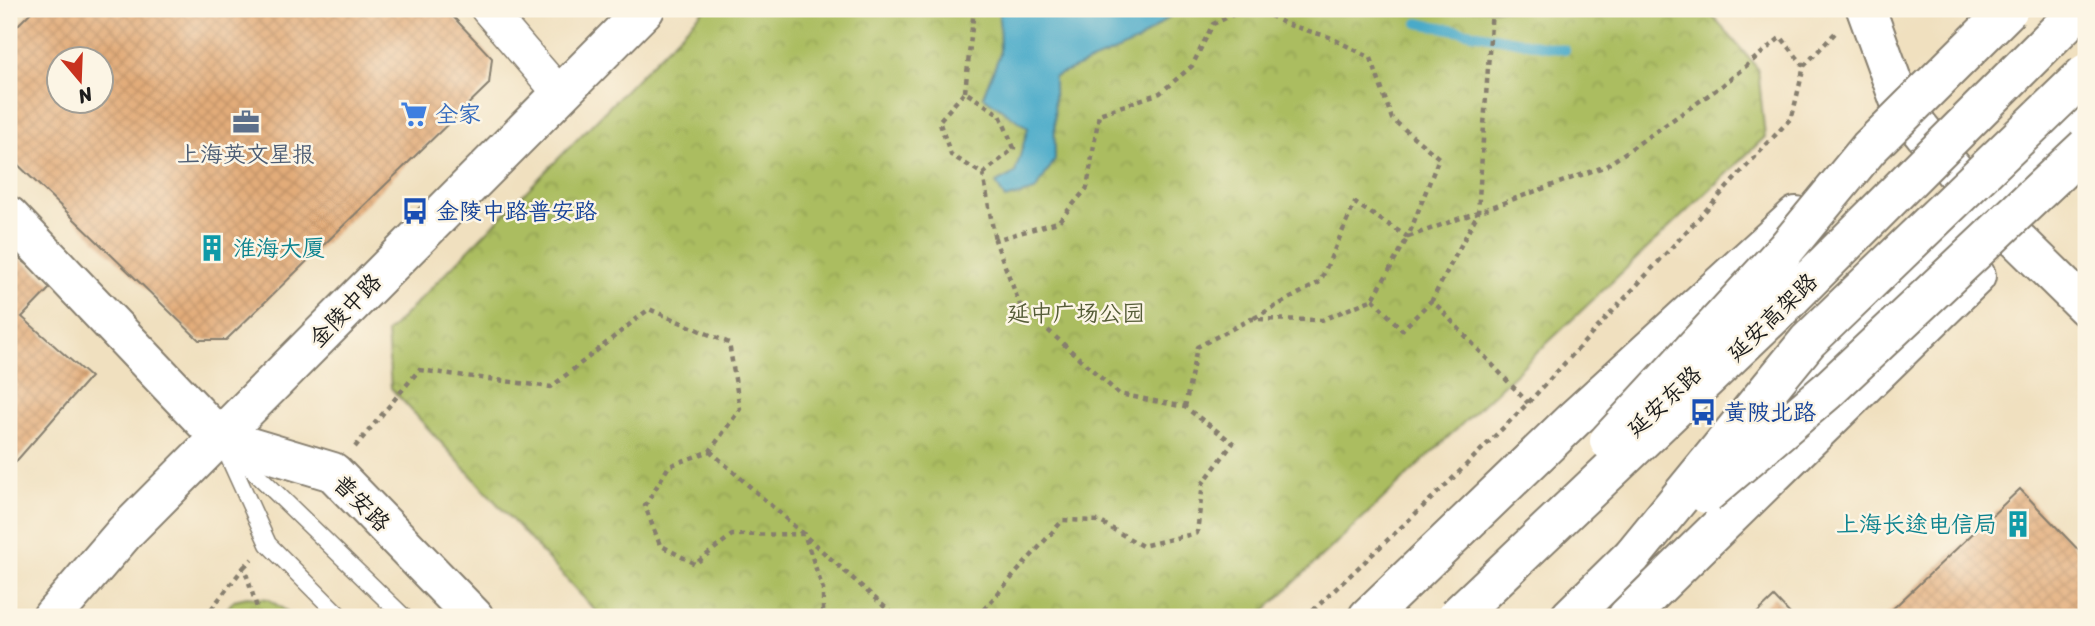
<svg xmlns="http://www.w3.org/2000/svg" width="2095" height="626" font-family="Sriracha,'LXGW WenKai TC',sans-serif">
<defs>
<pattern id="park-crowns" width="20" height="18" patternUnits="userSpaceOnUse" patternTransform="scale(1.75)"><rect width="20" height="18" fill="#abbd60"/><path d="M2 6a3 3 0 1 1 6 0M12 15a3 3 0 1 1 6 0" fill="none" stroke="#93a253"/></pattern>
<pattern id="building-cross-hatch" width="8" height="8" patternUnits="userSpaceOnUse" patternTransform="scale(1.75)"><rect width="8" height="8" fill="#e2ac79"/><path d="M0 0l8 8M0 8l8-8" fill="none" stroke="#c19368"/></pattern>
</defs>
<rect width="100%" height="100%" fill="#fcf5e5"/>
<filter id="ink" filterUnits="userSpaceOnUse"><feTurbulence type="fractalNoise" baseFrequency=".0143" numOctaves="2"/><feDisplacementMap in="SourceGraphic" scale="14" xChannelSelector="R" yChannelSelector="G"/><feConvolveMatrix kernelMatrix="1 2 1 2 8 2 1 2 1" color-interpolation-filters="sRGB"/></filter>
<filter id="wash" filterUnits="userSpaceOnUse"><feTurbulence type="fractalNoise" baseFrequency=".00686" numOctaves="4" result="noise"/><feDisplacementMap in="SourceGraphic" scale="28" xChannelSelector="R" yChannelSelector="G"/><feGaussianBlur stdDeviation="1.57" result="paint"/><feColorMatrix in="noise" values="0 0 0 0 0 0 0 0 0 0 0 0 0 0 0 0 0 1.4 0 .05"/><feComposite in="paint" operator="in"/></filter>
<g filter="url(#wash)">
<rect width="100%" height="100%" fill="#f0e0bf"/>
<path fill="url(#park-crowns)" stroke="#646c3e" stroke-width="2" d="M 705,9 L 1707,9 L 1758,69 L 1765,137 L 1258,617 L 601,617 L 391,388 L 387,333 Z
M 247,597 L 268,599 L 295,617 L 221,617 L 234,600 Z"/>
<path fill="#4aaac9" stroke="#336372" stroke-width="2" d="M 999,9 L 1179,9 L 1137,42 L 1054,77 L 1055,160 L 1035,191 L 1005,199 L 996,183 L 1015,173 L 1028,128 L 983,96 L 1000,54 Z"/>
<g fill="none" stroke-linecap="round" stroke-linejoin="round">
<path stroke="#4aaac9" stroke-width="10" d="M 1418,23 L 1565,50"/>
</g>
<g id="blocks">
<path fill="url(#building-cross-hatch)" fill-rule="evenodd" d="M 34,9 L 446,9 L 492,58 L 489,84 L 226,340 L 199,340 L 9,156 L 9,34 ZM 60,60 L 102,60 L 102,102 L 60,102 Z
M 9,250 L 53,285 L 22,317 L 90,377 L 12,466 L 9,463 Z
M 2020,489 L 2086,558 L 2086,617 L 1884,617 Z
M 1774,597 L 1793,617 L 1753,617 Z"/>
</g>
</g>
<g filter="url(#ink)">
<use href="#blocks" fill-opacity="0" stroke="#867e6e" stroke-width="2"/>
<g fill="none" stroke-linecap="round" stroke-linejoin="round">
<defs>
<path id="service" d="M 224,447 L 268,544 L 341,617
M 234,452 L 404,617"/>
<path id="minor" d="M 487,9 L 561,95"/>
<path id="tertiary" d="M 1866,9 L 1901,105 L 1981,204 L 2086,307
M 9,216 L 220,438 L 333,472 L 474,617
M 52,617 L 125,532 L 645,9"/>
<path id="primary" d="M 1758,424 L 1981,204 L 2086,108
M 1627,617 L 1976,276"/>
<path id="trunk" d="M 1368,617 L 1573,420 L 1796,216
M 1570,617 L 1632,556"/>
</defs>
<use href="#service" stroke="#867e6e" stroke-width="19"/>
<use href="#minor" stroke="#867e6e" stroke-width="35"/>
<use href="#tertiary" stroke="#867e6e" stroke-width="42"/>
<use href="#primary" stroke="#867e6e" stroke-width="42"/>
<use href="#trunk" stroke="#867e6e" stroke-width="42"/>
<path stroke="#867e6e" stroke-width="4.5" stroke-dasharray="5 5" stroke-linecap="butt" d="M 1492,9 L 1478,213 L 1432,300 L 1528,403
M 1804,66 L 1837,31
M 965,92 L 974,9
M 983,174 L 1014,148 L 1000,115 L 965,92 L 939,121 L 951,155 L 983,174 L 995,240
M 1373,299 L 1402,330 L 1432,300
M 1254,318 L 1320,282 L 1355,203 L 1408,237 L 1439,158 L 1392,119 L 1371,58 L 1329,37 L 1286,24 L 1258,9
M 1185,407 L 1197,347 L 1251,319 L 1322,320 L 1373,299 L 1408,237 L 1606,166 L 1723,85 L 1781,37 L 1804,66 L 1792,117 L 1528,403 L 1450,481 L 1306,617
M 355,447 L 419,370 L 551,387 L 649,309 L 729,343 L 740,409 L 710,451 L 669,466 L 645,506 L 660,545 L 695,564 L 732,535 L 804,534 L 823,589 L 823,617
M 710,451 L 896,617
M 244,567 L 252,559
M 205,617 L 244,567 L 260,617
M 977,617 L 1063,520 L 1099,521 L 1142,546 L 1197,533 L 1203,483 L 1233,443 L 1185,407 L 1119,394 L 1020,305 L 995,240 L 1058,222 L 1087,188 L 1099,114 L 1160,93 L 1192,66 L 1213,24 L 1245,9"/>
<use href="#service" stroke="#fff" stroke-width="16"/>
<use href="#minor" stroke="#fff" stroke-width="32"/>
<use href="#tertiary" stroke="#fff" stroke-width="38"/>
<use href="#primary" stroke="#fff" stroke-width="38"/>
<use href="#trunk" stroke="#fff" stroke-width="38"/>
<defs>
<path id="trunk-bridge" d="M 1609,441 L 1785,250 L 1869,148 L 2009,9
M 1706,494 L 1827,391 L 2086,147
M 1632,556 L 1808,341 L 2086,73
M 1456,617 L 1775,314 L 2080,9"/>
</defs>
<use href="#trunk-bridge" stroke="#867e6e" stroke-width="42" stroke-linecap="butt"/>
<use href="#trunk-bridge" stroke="#fff" stroke-width="38"/>
</g>
</g>
<defs>
<symbol id="supermarket-bare" viewBox="-9 -9 18 18"><path d="M-6-5.5h2.5l.6 2H6L4.5 2H-2.5L-4.4-4H-6ZM-1.5 3.2a1.3 1.3 0 1 0 .1 0ZM3 3.2a1.3 1.3 0 1 0 .1 0Z" fill="#3f7fe0" stroke="#fcf5e5" stroke-width="2.5" paint-order="stroke"/></symbol>
<symbol id="office-bare" viewBox="-9 -9 18 18"><path d="M-6-3h4V-5.5h4V-3h4V5H-6ZM-1-4.5V-3h2v-1.5ZM-6 0V1H6V0Z" fill="#5c6f8a" stroke="#fcf5e5" stroke-width="2.5" paint-order="stroke"/></symbol>
<symbol id="bus-bare" viewBox="-9 -9 18 18"><path d="M-5-6H5V4H4V6H2V4H-2V6H-4V4H-5ZM-3.5-4V0h7V-4ZM-3.5 1.2v1.5H-2V1.2ZM2 1.2v1.5H3.5V1.2Z" fill="#1a4fb4" stroke="#fcf5e5" stroke-width="2.5" paint-order="stroke"/></symbol>
<symbol id="building-bare" viewBox="-9 -9 18 18"><path d="M-4-6H4V6H1V3H-1V6H-4ZM-2.5-4.3h1.7v1.8h-1.7ZM.8-4.3h1.7v1.8H.8ZM-2.5-1h1.7V.8h-1.7ZM.8-1h1.7V.8H.8Z" fill="#0f9aa8" stroke="#fcf5e5" stroke-width="2.5" paint-order="stroke"/></symbol>
</defs>
<g fill-rule="evenodd">
<use href="#supermarket-bare" x="395" y="95" width="38" height="38"/>
<use href="#office-bare" x="227" y="103" width="38" height="38"/>
<use href="#bus-bare" x="396" y="192" width="38" height="38"/>
<use href="#building-bare" x="193" y="229" width="38" height="38"/>
<use href="#bus-bare" x="1684" y="393" width="38" height="38"/>
<use href="#building-bare" x="1999" y="505" width="38" height="38"/>
</g>
<g text-anchor="middle" stroke-width="5" stroke-linejoin="round" paint-order="stroke">
<g font-size="23" fill="#366cbe" stroke="#fcf5e5" text-anchor="start">
<text x="435" y="122">全家</text>
</g>
<g font-size="23" fill="#4e5e75" stroke="#fcf5e5">
<text x="246" y="162">上海英文星报</text>
</g>
<g font-size="23" fill="#164399" stroke="#fcf5e5" text-anchor="start">
<text x="436" y="219">金陵中路普安路</text>
<text x="1724" y="420">黄陂北路</text>
</g>
<g font-size="23" fill="#0d838f" stroke="#fcf5e5" text-anchor="start">
<text x="233" y="256">淮海大厦</text>
<text x="1997" y="532" text-anchor="end">上海长途电信局</text>
</g>
<g font-size="23" fill="#1c1c1c" stroke="#fcf5e5">
<text transform="translate(345 310) rotate(-46)" y="8">金陵中路</text>
<text transform="translate(1772 317) rotate(-44)" y="8">延安高架路</text>
<text transform="translate(1664 401) rotate(-43)" y="8">延安东路</text>
<text transform="translate(362 503) rotate(45)" y="8">普安路</text>
</g>
<g font-size="23" fill="#555c37" stroke="#fcf5e5">
<text x="1076" y="321">延中广场公园</text>
</g>
</g>
<rect width="2095" height="626" fill="none" stroke="#fcf5e5" stroke-width="35"/>
<g transform="translate(80 80) rotate(161)"><circle r="33" fill="#fcf5e5" stroke="#a29e95" stroke-width="2"/>
<path d="M0-5L12 26L0 18L-12 26Z" fill="#c8321e"/>
<text y="-10" font-size="19" font-weight="bold" text-anchor="middle" fill="#1c1c1c">N</text>
</g>
</svg>
